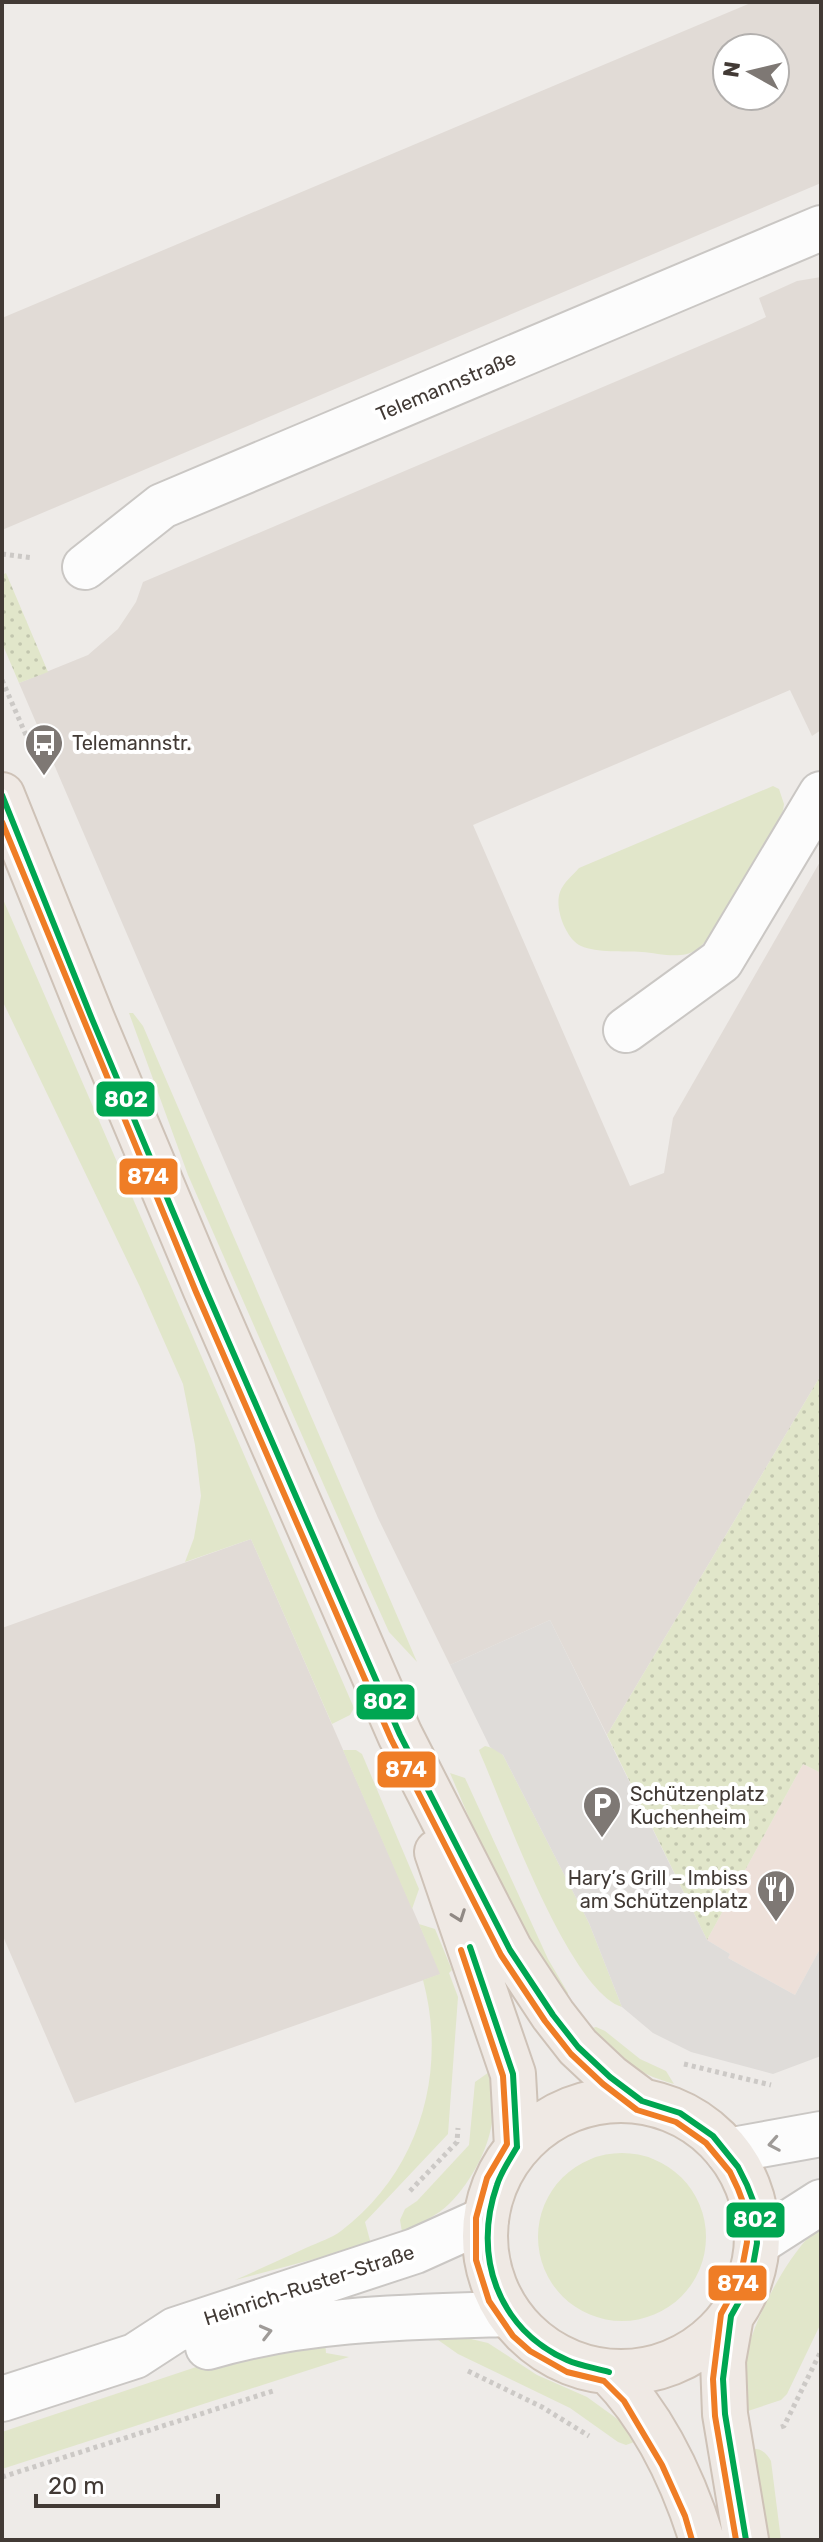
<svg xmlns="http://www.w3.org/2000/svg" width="823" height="2542" font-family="Rubik,sans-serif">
<defs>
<pattern id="park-dots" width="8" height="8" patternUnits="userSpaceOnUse" patternTransform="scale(2)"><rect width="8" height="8" fill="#e1e6ca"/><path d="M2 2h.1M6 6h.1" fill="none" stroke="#c2c6ae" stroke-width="1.8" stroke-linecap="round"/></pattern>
</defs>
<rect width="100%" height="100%" fill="#eeebe8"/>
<path fill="#e1dbd6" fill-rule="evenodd" d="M 753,2 L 821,2 L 821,183 L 2,530 L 2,318 ZM 727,48 L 775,48 L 775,96 L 727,96 Z
M 821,277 L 821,730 L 812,736 L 790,690 L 473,825 L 630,1186 L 664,1173 L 673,1118 L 821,860 L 821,1375 L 607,1735 L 550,1620 L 450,1665 L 378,1518 L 19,683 L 88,655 L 118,629 L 136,602 L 143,582 L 749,325 L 766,317 L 759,298 L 797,281 Z
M 251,1539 L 441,1974 L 75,2103 L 2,1934 L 2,1628 Z"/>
<path fill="#ede0d9" d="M 803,1764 L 821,1773 L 821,1947 L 795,1995 L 728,1958 L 730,1954 L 707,1940 Z"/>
<path fill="#e1e6ca" d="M 773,786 L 779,789 L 784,804 L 783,811 C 766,841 720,935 696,950 C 681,960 658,953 642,952 C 624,951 597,953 581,946 C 566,939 554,908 560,892 C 563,883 573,875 579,868 Z
M 2,897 L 354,1708 L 350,1715 L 332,1724 L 251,1539 L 185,1562 L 194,1538 L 201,1496 L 195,1445 L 183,1384 L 140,1287 L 2,1000 Z
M 129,1013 L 133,1013 L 143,1026 L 417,1662 L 389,1632 L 358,1563 L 188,1175 Z
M 485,1746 L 496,1749 L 503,1755 L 589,1923 L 622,2007 C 568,1989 504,1807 480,1753 L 479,1750 Z
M 343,1750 L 356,1750 L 362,1754 L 419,1889 L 412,1909 Z
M 450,1773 L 465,1778 L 548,1959 L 568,1993 L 567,1998 L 536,1957 L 485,1855 Z
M 419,1924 L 435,1929 L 452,1970 L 449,1973 L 458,1997 L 448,2134 L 365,2222 L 371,2244 L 235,2280 C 260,2269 284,2258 308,2247 C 319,2242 332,2238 341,2231 C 419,2172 448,2073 423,1980 L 440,1974 Z
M 596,2027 L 605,2031 L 640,2059 L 666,2071 L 674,2084 C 630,2071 621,2059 588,2029 Z
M 492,2070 C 493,2085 495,2100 493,2114 C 491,2145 472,2181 450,2203 C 437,2216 419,2224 402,2232 L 400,2220 L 405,2209 L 417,2201 L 469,2145 L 475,2082 Z
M538 2237a84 84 0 1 1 168 0a84 84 0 1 1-168 0Z
M 821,2225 L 821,2323 L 787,2394 L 781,2400 L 745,2412 C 745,2396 742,2378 745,2362 C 752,2321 789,2251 821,2225 Z
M 450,2334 L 488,2343 L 537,2375 L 587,2397 L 623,2423 L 637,2441 L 626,2445 L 618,2442 L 570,2408 L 458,2354 L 431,2335 Z
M 325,2341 L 326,2353 L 349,2357 L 2,2469 L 2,2432 L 217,2360 Z
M 751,2449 C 761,2448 767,2453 771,2461 L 781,2540 L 768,2540 Z"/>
<path fill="url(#park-dots)" d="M 6,573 L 48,672 L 19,683 L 2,643 L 2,575 Z
M 821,1375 L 821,1773 L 803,1764 L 707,1940 L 607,1735 Z"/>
<path fill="#dfdcd9" d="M 550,1620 L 707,1940 L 730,1954 L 728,1958 L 795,1995 L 821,1947 L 821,2056 L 773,2074 L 691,2052 L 653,2033 L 622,2007 L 589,1923 L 503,1755 L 490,1747 L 450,1665 Z"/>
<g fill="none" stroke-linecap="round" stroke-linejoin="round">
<defs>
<path id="minor" d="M 85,567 L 162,506 L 821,228
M 626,1030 L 721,961 L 821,794
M 727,2151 L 821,2134
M 757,2243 L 821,2202
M 208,2347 C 306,2318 408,2317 509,2314
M 2,2399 L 135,2356 L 175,2330 L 415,2251 L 486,2219"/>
<path id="major" d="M 2,795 L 92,1019 L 205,1288 L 400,1735 L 510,1950 L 553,2015 L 578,2047 L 610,2077 L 642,2101
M 437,1852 L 513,2074 L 517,2147
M485 2236a136 136 0 1 1 272 0a136 136 0 1 1-272 0Z
M 731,2316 L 723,2361 L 725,2414 L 746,2540
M 609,2372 C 654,2418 683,2479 702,2540"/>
</defs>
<use href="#minor" stroke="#cac7c4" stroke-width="48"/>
<use href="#major" stroke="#cec2b7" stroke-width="48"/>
<path stroke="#ccc9c6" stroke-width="5" stroke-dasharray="4 4" stroke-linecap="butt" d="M 2,554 L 33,558
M 2,680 L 32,749
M 684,2064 L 771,2085
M 410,2191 L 457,2142 L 458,2128
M 468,2371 L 542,2407 L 589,2436
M 781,2427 L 784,2426 L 821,2351
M 2,2477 L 276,2390"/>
<use href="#minor" stroke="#fcfcfc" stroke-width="44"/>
<use href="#major" stroke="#efe9e4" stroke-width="44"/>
<defs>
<path id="bus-1" d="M 2,795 L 92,1019 L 205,1288 L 400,1735 L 510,1950 L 553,2015 L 578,2047 L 610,2077 L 642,2101 L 680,2113 L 713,2136 L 738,2167 L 747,2185 L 754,2203 L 757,2243 L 750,2282 L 731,2316 L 723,2379 L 725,2414 L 746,2540
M 470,1947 L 513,2074 L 517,2147
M 517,2147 C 510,2159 501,2172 497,2185 C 472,2256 498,2329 567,2360 C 580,2366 596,2368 609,2372"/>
<path id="bus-2" d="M 2,822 L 196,1292 L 391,1739 L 501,1955 L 545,2021 L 571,2054 L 603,2084 L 637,2110 L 676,2122 L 706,2143 L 730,2172 L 738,2189 L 744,2205 L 747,2242 L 740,2279 L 721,2314 L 713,2379 L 715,2416 L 736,2540
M 461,1950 L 503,2076 L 507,2144 L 487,2178 L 476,2218 L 476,2260 L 489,2301 L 513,2336 L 530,2351 L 567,2372 L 604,2381 L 624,2401 L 662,2465 L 685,2516 L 692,2540"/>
</defs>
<use href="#bus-1" stroke="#fff" stroke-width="12"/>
<use href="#bus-2" stroke="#fff" stroke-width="12"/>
<use href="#bus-1" stroke="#00a651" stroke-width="6"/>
<use href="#bus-2" stroke="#ef7d26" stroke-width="6"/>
</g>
<defs><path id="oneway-chevron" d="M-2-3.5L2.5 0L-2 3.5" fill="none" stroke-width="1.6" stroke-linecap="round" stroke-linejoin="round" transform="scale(2)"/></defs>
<use stroke="#908984" href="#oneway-chevron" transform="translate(459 1916) rotate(70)"/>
<g stroke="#9f9b98">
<use href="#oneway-chevron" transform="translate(774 2144) rotate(170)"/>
<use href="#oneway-chevron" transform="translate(266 2332) rotate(-14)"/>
</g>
<defs>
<symbol id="bus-pin" viewBox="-11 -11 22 30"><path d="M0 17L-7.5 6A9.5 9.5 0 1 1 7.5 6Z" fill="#7e7874" stroke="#fff"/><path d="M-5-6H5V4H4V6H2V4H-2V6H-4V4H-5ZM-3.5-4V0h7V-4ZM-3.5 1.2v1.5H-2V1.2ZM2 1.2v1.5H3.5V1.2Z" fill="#fff"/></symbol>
<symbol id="parking-pin" viewBox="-11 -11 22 30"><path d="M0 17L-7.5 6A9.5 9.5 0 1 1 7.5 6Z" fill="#7e7874" stroke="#fff"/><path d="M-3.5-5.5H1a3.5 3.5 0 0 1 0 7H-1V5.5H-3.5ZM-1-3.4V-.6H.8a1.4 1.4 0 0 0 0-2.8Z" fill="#fff"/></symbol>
<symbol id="restaurant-pin" viewBox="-11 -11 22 30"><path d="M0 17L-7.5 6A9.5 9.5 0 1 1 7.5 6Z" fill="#7e7874" stroke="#fff"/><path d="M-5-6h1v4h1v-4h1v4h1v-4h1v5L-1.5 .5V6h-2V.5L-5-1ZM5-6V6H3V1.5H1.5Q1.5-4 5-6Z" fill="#fff"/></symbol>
</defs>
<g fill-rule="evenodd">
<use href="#bus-pin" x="22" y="721" width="44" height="60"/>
<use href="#parking-pin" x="580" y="1783" width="44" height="60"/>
<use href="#restaurant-pin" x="754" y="1867" width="44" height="60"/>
</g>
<g text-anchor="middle" stroke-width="8" stroke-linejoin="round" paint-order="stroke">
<g font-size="20" fill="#423a35" stroke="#fff">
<text transform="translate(446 386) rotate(-23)" y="7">Telemannstraße</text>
<text transform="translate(309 2285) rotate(-18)" y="7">Heinrich-Ruster-Straße</text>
</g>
<g font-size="20" fill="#423a35" stroke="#fff" text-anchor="start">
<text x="72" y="750">Telemannstr.</text>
<text x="630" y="1801">Schützenplatz<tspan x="630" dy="23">Kuchenheim</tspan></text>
<text x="748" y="1885" text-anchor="end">Hary’s Grill – Imbiss<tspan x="748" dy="23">am Schützenplatz</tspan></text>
</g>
</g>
<g stroke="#fff" stroke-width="3">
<rect x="95" y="1080" width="61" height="38" rx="8" fill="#00a651"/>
<rect x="118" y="1157" width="61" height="39" rx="8" fill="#ef7d26"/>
<rect x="355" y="1683" width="61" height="38" rx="8" fill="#00a651"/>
<rect x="376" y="1750" width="61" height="39" rx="8" fill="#ef7d26"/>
<rect x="725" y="2201" width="61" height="38" rx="8" fill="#00a651"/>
<rect x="707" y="2264" width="61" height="38" rx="8" fill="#ef7d26"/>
</g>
<g font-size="22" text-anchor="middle" font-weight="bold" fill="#fff">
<text x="126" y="1107">802</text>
<text x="148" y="1184">874</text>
<text x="385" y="1709">802</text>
<text x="406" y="1777">874</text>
<text x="755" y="2227">802</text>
<text x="738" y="2291">874</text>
</g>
<rect width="823" height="2542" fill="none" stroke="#423a35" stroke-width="8"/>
<g transform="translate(751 72) rotate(278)"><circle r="38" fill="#ffffff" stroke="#b3b0ae" stroke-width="2"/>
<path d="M0-6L14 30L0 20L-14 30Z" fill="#7e7874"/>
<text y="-12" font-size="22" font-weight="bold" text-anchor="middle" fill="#423a35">N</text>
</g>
<path d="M36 2494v12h182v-12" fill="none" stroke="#423a35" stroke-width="4"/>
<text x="48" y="2494" font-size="24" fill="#423a35" stroke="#ffffff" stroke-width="6" paint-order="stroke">20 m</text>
</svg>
